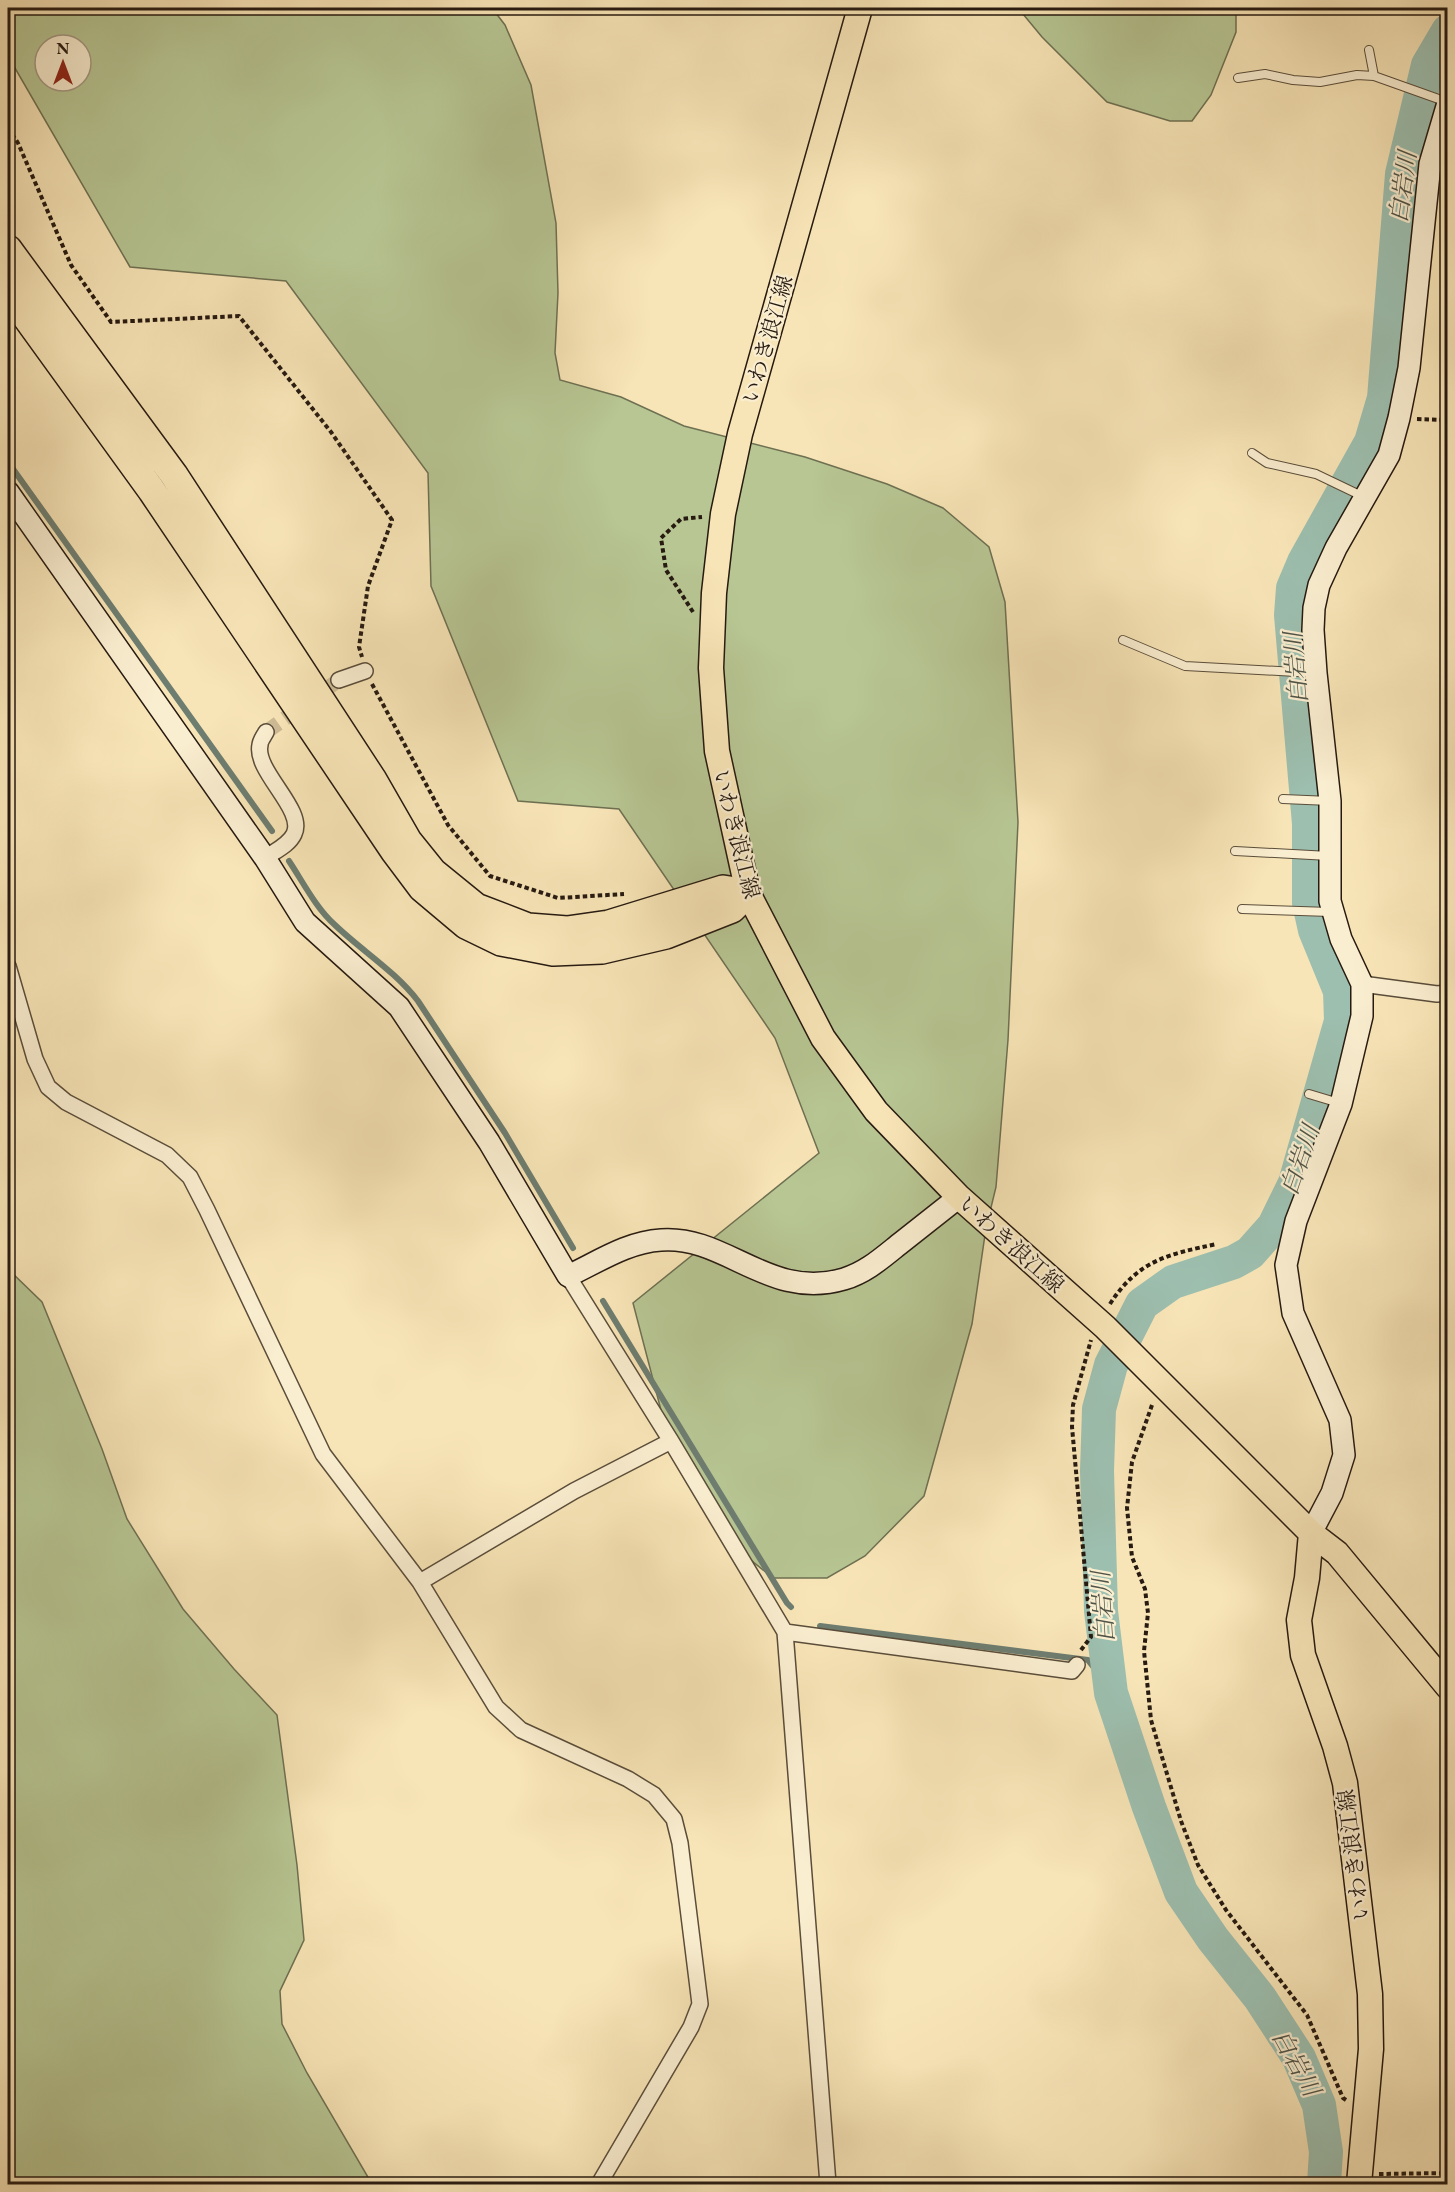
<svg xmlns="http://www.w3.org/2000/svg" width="1455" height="2192" font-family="'EB Garamond','Noto Serif JP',serif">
<rect width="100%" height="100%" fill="#f8e5b7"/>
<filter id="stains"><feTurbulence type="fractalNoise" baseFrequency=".00333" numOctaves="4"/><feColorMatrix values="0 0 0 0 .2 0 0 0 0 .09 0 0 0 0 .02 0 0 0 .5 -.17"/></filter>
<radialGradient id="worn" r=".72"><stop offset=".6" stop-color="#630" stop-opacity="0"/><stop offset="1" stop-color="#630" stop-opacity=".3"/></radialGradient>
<path fill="#b7c693" stroke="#6e7052" stroke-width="1.5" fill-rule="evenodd" d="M 8,8 L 492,8 L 505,25 L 531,85 L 556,223 L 558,293 L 555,353 L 560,380 L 621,397 L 684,426 L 805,457 L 887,484 L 943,508 L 989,547 L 1005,602 L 1018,822 L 1008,1040 L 996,1187 L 986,1228 L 972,1324 L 924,1496 L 865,1556 L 827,1578 L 773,1578 L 725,1539 L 662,1414 L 633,1303 L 819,1153 L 775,1038 L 619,809 L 518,801 L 431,586 L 428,473 L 286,281 L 130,267 L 8,56 ZM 45,45 L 81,45 L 81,81 L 45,81 Z
M 1018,8 L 1236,8 L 1236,32 L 1211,95 L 1192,121 L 1170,121 L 1107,102 L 1042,37 Z
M 8,1269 L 42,1302 L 102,1449 L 127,1519 L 183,1609 L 234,1669 L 277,1715 L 297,1865 L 304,1940 L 280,1991 L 282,2024 L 307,2073 L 372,2184 L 8,2184 Z"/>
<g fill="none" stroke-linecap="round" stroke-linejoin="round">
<path stroke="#6d7d70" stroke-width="6" d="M 8,462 L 272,831
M 289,861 C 303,882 316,908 335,925 C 362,951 395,971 418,1001 L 505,1133 L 573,1248
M 603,1301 L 787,1603 L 791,1607
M 820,1626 L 1088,1660 L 1109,1686"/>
<path stroke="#9dbfaf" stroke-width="34" d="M 1324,2184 L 1326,2152 L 1319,2105 L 1299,2058 L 1260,1998 L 1213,1939 L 1181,1892 L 1149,1807 L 1111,1693 L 1101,1611 L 1097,1471 L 1099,1409 L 1111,1365 L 1142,1304 L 1173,1282 L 1234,1262 L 1250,1253 L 1274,1226 L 1295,1183 L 1341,1021 L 1340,991 L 1315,930 L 1309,903 L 1309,824 L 1291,615 L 1293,588 L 1304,562 L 1371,442 L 1384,398 L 1402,174 L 1428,65 L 1448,31"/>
<path stroke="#cebc96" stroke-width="15" stroke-dasharray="15 8" stroke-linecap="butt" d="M 266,732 L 339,680"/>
<defs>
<path id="lane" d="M 1369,50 L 1374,76 L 1447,102
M 1238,78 L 1265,74 L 1293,80 L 1320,82 L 1357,75 L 1374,76
M 1252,453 L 1267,463 L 1316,474 L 1364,497
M 1123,640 L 1185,666 L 1314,673
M 1283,799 L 1330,801
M 1235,851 L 1329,856
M 1242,909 L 1330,912
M 1309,1094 L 1339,1103"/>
<path id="street" d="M 339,680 L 365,671
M 265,858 C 275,851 289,845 294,834 C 306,810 254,771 260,745 C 260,741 264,736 266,732
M 8,966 L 35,1059 L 48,1087 L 66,1102 L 167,1155 L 190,1177 L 207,1210 L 323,1454 L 420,1582 L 496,1707 L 521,1730 L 628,1779 L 654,1795 L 674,1819 L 680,1843 L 700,2004 L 691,2027 L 599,2184
M 1362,984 L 1437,994 L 1448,993
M 568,1276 L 671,1441 L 785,1632 L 1072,1671 L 1077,1665
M 420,1582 L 574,1491 L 671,1441
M 785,1632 L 828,2184"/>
<path id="secondary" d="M 8,492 L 265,858 L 305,922 L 399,1007 L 489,1142 L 568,1276 C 598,1262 627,1242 661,1240 C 726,1235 769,1301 844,1279 C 867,1272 883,1257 902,1242 C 921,1227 940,1212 959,1197
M 1311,1533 L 1332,1493 L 1344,1455 L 1340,1420 L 1293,1313 L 1286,1265 L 1296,1221 L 1341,1104 L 1362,1016 L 1362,984 L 1341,939 L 1330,901 L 1330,801 L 1316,673 L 1313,630 L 1314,608 L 1319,585 L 1336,548 L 1389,455 L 1399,418 L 1409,368 L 1430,164 L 1448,103"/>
<path id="primary" d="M 860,8 L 740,434 L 723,514 L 714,593 L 711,668 L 717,751 L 748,893 L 823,1038 L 876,1111 L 959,1197 L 1105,1327 L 1311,1533 L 1337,1553 L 1448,1687
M 1311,1533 L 1307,1578 L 1299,1620 L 1303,1655 L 1335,1746 L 1345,1783 L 1370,1994 L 1371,2049 L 1359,2184"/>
<path id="highway" d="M 8,249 L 174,475 L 373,780 L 408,841 L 433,872 L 476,907 L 528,927 L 567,930 L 609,924 L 723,889 L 748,893
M 8,292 L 152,491 L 395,852 L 422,888 L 466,925 L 501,942 L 553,952 L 602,950 L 666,935 L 732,909 L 748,893"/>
</defs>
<use href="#lane" stroke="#5a4d3a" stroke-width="10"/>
<use href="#street" stroke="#5a4d3a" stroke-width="18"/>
<use href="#secondary" stroke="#261a11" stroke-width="24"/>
<use href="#primary" stroke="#261a11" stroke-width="27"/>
<use href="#highway" stroke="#261a11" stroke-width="30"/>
<path stroke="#261a11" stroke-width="4" stroke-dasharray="4.5 3" stroke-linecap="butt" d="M 8,128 L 18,143 L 71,265 L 111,322 L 239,316 L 331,432 L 392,520 L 368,586 L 359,647 L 362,657
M 1417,419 L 1448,420
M 693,612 L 666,570 L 661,538 L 681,519 L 702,517
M 372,684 L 448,825 L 490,876 L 558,898 L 624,894
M 1110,1304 C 1138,1260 1169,1254 1217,1244
M 1152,1405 L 1132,1462 L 1127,1508 L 1132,1557 L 1145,1589 L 1148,1613 L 1144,1651 L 1151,1720 L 1181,1821 L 1198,1865 L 1226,1910 L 1307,2015 L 1343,2098 L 1346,2100
M 1081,1650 L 1091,1637 L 1072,1427 L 1073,1405 L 1091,1340
M 1446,1859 L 1448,1861
M 1379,2174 L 1448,2173"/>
<use href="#lane" stroke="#faeed0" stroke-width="8"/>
<use href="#street" stroke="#faeed0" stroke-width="15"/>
<use href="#secondary" stroke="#faeed0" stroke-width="21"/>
<use href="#primary" stroke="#f8e5b7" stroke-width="24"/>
<use href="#highway" stroke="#f8e5b7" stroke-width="27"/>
</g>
<g text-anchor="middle" stroke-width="4.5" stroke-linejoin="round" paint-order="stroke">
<g font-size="22" fill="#261a11" stroke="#faeed0">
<text transform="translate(767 339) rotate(-74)" y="8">いわき浪江線</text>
<text transform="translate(737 834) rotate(76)" y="8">いわき浪江線</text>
<text transform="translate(1012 1244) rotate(42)" y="8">いわき浪江線</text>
<text transform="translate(1353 1855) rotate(-97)" y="8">いわき浪江線</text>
</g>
<g font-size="24" font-style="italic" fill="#505448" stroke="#faeed0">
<text transform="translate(1403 187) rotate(-82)" y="8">白岩川</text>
<text transform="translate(1296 668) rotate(-95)" y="8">白岩川</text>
<text transform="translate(1300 1160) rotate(-71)" y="8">白岩川</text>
<text transform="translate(1103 1607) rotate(-94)" y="8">白岩川</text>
<text transform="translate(1296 2063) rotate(61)" y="8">白岩川</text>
</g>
</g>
<rect width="1455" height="2192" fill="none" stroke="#f8e5b7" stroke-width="30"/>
<rect x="9" y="9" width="1437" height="2174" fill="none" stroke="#261a11" stroke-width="3"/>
<rect x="15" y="15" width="1425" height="2162" fill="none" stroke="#261a11" stroke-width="1.5"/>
<g transform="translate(63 63)"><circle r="28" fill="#faeed0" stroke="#a59984" stroke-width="1.5"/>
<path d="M0-4.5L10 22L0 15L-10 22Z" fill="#8f2418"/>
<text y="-9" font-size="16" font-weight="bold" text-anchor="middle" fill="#261a11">N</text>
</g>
<rect width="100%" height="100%" filter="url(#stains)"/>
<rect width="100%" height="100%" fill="url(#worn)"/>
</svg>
